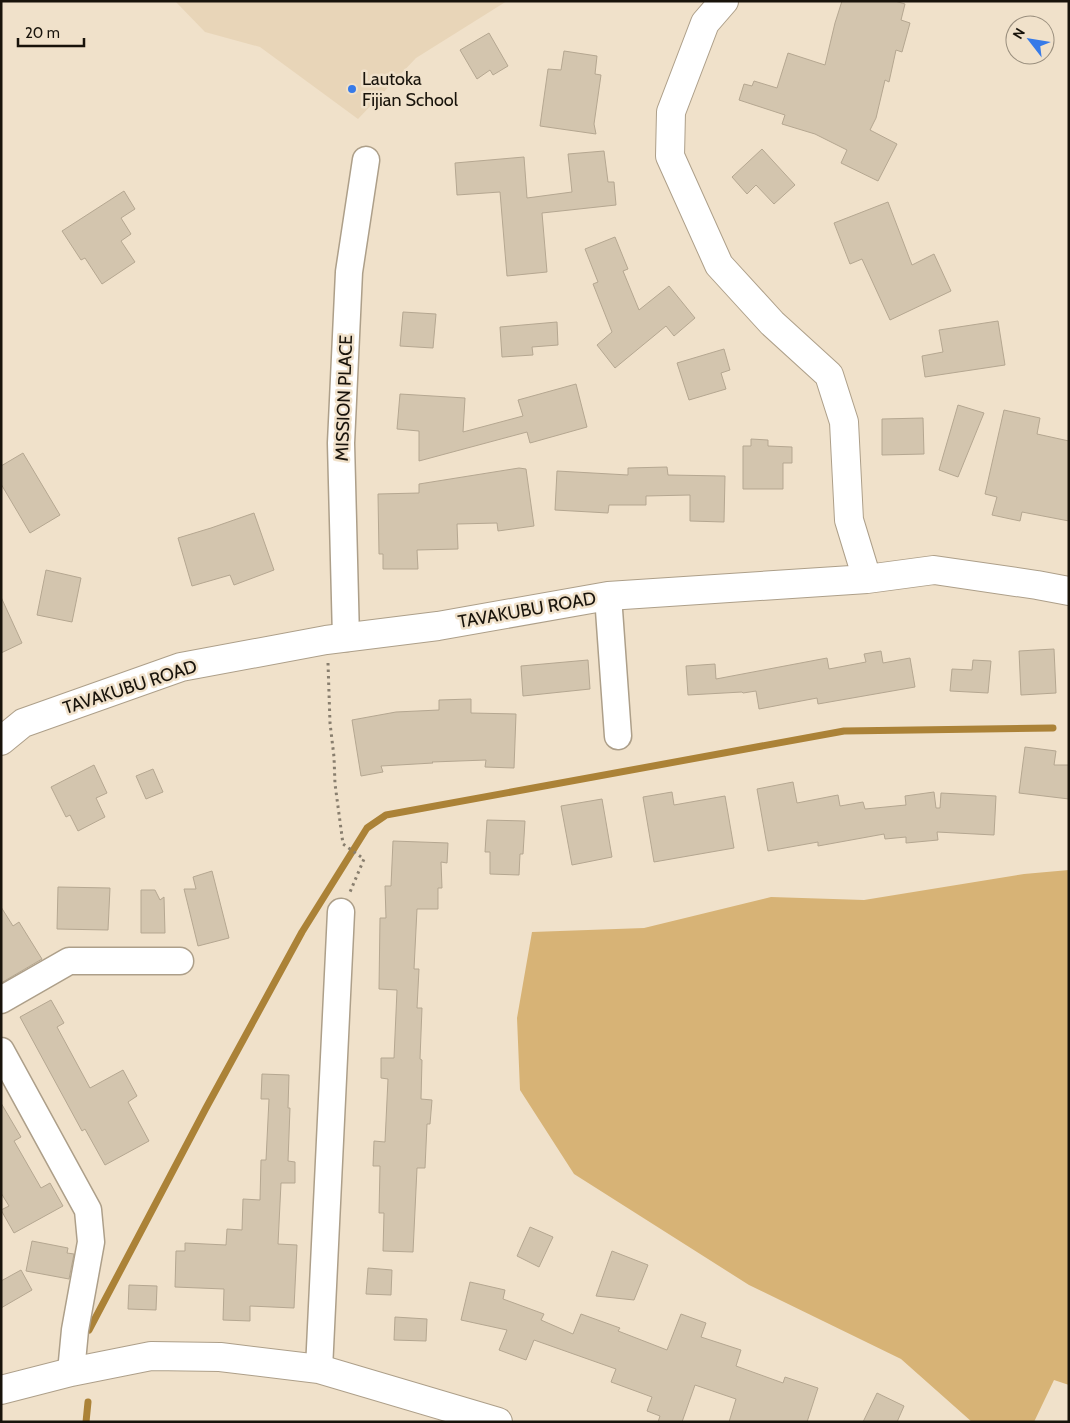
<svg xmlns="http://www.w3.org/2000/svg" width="1070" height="1423" font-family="Cabin,sans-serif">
<rect width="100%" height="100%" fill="#f0e1ca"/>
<path fill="#e8d5b8" d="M 175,1 L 507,1 L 416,58 L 358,119 L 260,47 L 205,32 Z"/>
<path fill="#d7b376" d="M 1069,870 L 1069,1385 L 1054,1380 L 1034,1422 L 972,1422 L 901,1359 L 749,1285 L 574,1174 L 520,1090 L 517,1018 L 532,932 L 644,928 L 771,897 L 864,900 L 1024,874 Z"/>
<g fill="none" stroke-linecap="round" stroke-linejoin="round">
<path stroke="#ab8237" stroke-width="7" d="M 89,1330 L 206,1108 L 302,932 L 367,828 L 386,815 L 844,731 L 1053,728
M 86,1422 L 88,1402"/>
</g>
<path fill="#d3c5ae" stroke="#b5a791" d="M 842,1 L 895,1 L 905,4 L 901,20 L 910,23 L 902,52 L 896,50 L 889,82 L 885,80 L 876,118 L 870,130 L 897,144 L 878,181 L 841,163 L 847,150 L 815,134 L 782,124 L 785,115 L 739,100 L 744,84 L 752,86 L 754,81 L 777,88 L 788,53 L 825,65 L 835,23 Z
M 489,33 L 508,66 L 493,75 L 490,70 L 477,79 L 460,50 Z
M 564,51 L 597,56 L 595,74 L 601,75 L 594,124 L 596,134 L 540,126 L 548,69 L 561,70 Z
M 762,149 L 795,185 L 774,204 L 756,185 L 747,194 L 732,177 Z
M 604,151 L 608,182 L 614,182 L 616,205 L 542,213 L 547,272 L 507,276 L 500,192 L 457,195 L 455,163 L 524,157 L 527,198 L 572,192 L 568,154 Z
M 124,191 L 135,209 L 121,218 L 131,234 L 121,241 L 135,262 L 102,284 L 85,258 L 81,260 L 62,231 Z
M 888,202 L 912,265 L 934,254 L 951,291 L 890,320 L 862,259 L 850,264 L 834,223 Z
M 615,237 L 628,269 L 623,271 L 639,310 L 669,286 L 695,318 L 674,336 L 666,326 L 615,368 L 597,345 L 612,332 L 593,284 L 598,282 L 585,249 Z
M 403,312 L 436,314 L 433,348 L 400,346 Z
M 998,321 L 1005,365 L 925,377 L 922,356 L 943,352 L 939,330 Z
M 557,322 L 558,345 L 532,347 L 533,355 L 502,357 L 500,327 Z
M 724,349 L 730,370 L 721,373 L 726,389 L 689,400 L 677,363 Z
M 576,384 L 587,427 L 530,443 L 527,432 L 419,461 L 419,431 L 397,429 L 400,394 L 465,398 L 463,432 L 523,416 L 518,400 Z
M 958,405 L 984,413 L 958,477 L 939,470 Z
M 1004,410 L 1040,418 L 1037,434 L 1069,441 L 1069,521 L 1022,512 L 1020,521 L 992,515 L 997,497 L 985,494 Z
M 923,418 L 924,454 L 882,455 L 882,419 Z
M 751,439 L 768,440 L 768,446 L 792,447 L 792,463 L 783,463 L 783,489 L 743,489 L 743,446 L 751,446 Z
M 23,453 L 60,515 L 30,533 L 1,484 L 1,466 Z
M 667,467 L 668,475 L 725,476 L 724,522 L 690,521 L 690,495 L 646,496 L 646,505 L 609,505 L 608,513 L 555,510 L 557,471 L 628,475 L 628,468 Z
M 519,468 L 526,469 L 534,526 L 498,531 L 497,523 L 457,524 L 458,549 L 417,550 L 418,569 L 383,569 L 383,554 L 379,554 L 378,494 L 419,493 L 419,484 Z
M 254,513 L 274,570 L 234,585 L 230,575 L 192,586 L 178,538 L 211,528 Z
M 46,570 L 81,578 L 72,622 L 37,615 Z
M 1,597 L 22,643 L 1,653 Z
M 1054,649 L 1056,693 L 1021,695 L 1019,651 Z
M 881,651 L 883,663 L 910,658 L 915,687 L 818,704 L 817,698 L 759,709 L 756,691 L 743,693 L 742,692 L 688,695 L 686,666 L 715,664 L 716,679 L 827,658 L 829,669 L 866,662 L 864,654 Z
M 588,660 L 590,689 L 523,696 L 521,666 Z
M 973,660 L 991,661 L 988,693 L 950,691 L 952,669 L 972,670 Z
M 471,699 L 471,713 L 516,714 L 514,768 L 485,767 L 486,760 L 432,762 L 433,763 L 381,766 L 383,772 L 361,776 L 352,720 L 396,712 L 439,710 L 439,700 Z
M 1025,747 L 1056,751 L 1054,765 L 1069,765 L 1069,799 L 1019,793 Z
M 94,765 L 107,793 L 96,798 L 105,817 L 78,831 L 70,815 L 66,817 L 51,787 Z
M 153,769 L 163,792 L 146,799 L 136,776 Z
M 793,782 L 797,803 L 838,795 L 840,806 L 863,802 L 865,809 L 906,805 L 905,796 L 934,792 L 936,808 L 940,808 L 941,793 L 996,796 L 994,835 L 937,832 L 938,840 L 906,843 L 906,837 L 885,839 L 884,834 L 818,846 L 818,842 L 768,851 L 757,789 Z
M 672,792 L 674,805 L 725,796 L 734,848 L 654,862 L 643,797 Z
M 602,799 L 612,857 L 572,865 L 561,806 Z
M 487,820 L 525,821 L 523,854 L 520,854 L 519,875 L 490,874 L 490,852 L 485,852 Z
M 393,841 L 448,843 L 447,863 L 441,862 L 442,888 L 438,888 L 438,909 L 417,909 L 414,969 L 419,969 L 417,1008 L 422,1008 L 420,1059 L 422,1060 L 421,1099 L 432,1100 L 430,1124 L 427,1124 L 425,1168 L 417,1168 L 413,1252 L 383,1251 L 384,1213 L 379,1213 L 380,1166 L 373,1166 L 374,1141 L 385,1142 L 388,1079 L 381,1078 L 381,1058 L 394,1058 L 397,990 L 379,989 L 380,918 L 386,918 L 385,886 L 391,886 Z
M 212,871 L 229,938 L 198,946 L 184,889 L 196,889 L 193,877 Z
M 58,887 L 110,888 L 108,930 L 57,929 Z
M 141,890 L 155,890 L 160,900 L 164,897 L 165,933 L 141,933 Z
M 1,907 L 13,926 L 19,922 L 42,959 L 1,983 Z
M 51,1000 L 64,1023 L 57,1027 L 90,1088 L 123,1070 L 137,1096 L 128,1102 L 149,1141 L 105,1165 L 85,1129 L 82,1131 L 20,1017 Z
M 262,1074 L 289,1075 L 288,1108 L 290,1108 L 288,1161 L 295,1162 L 295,1183 L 281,1183 L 278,1244 L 297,1245 L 294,1308 L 250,1306 L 250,1321 L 223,1320 L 224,1289 L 175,1287 L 176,1251 L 185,1251 L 185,1243 L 226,1245 L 227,1229 L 242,1230 L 243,1199 L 260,1200 L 261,1160 L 266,1160 L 269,1099 L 261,1099 Z
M 1,1103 L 21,1137 L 14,1141 L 41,1188 L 50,1183 L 63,1206 L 14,1233 L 1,1210 L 9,1206 L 1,1193 Z
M 530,1227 L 553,1237 L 539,1267 L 517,1256 Z
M 32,1241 L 68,1248 L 67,1253 L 74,1254 L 69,1279 L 26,1271 Z
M 612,1251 L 648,1265 L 634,1300 L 596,1296 Z
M 368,1268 L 392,1270 L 391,1295 L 366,1294 Z
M 21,1270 L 32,1290 L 1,1308 L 1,1281 Z
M 470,1282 L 505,1290 L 503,1299 L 544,1314 L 541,1320 L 573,1334 L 581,1314 L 620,1328 L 618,1331 L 667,1350 L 681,1314 L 706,1323 L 701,1337 L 741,1350 L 736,1366 L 783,1383 L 785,1377 L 818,1388 L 807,1422 L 729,1422 L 736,1399 L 695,1385 L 682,1422 L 658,1422 L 660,1416 L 647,1411 L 652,1397 L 611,1382 L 616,1369 L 534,1340 L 526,1360 L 499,1350 L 507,1330 L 461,1320 Z
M 129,1285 L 157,1286 L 156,1310 L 128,1309 Z
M 395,1317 L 427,1319 L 426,1341 L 394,1340 Z
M 877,1393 L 904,1406 L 897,1422 L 863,1422 Z"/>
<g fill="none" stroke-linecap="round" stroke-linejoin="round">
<defs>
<path id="minor" d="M 608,596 L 618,736
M 346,638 L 341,443 L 349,272 L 366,160
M 1,1000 L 69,961 L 180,961
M 1,1051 L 88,1210 L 91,1242 L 75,1330 L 71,1372
M 319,1369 L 341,912"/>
<path id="tertiary" d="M 1,1390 L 71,1372 L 151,1356 L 220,1357 L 319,1369 L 498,1422"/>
<path id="secondary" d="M 724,1 L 705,23 L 671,112 L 670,156 L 719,265 L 772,323 L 829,375 L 844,422 L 849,520 L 867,579
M 1,741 L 23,723 L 181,667 L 326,640 L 438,626 L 608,596 L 867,579 L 934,570 L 1037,585 L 1069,591"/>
</defs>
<use href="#minor" stroke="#ad9f89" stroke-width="29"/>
<use href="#tertiary" stroke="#ad9f89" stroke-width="30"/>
<use href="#secondary" stroke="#ad9f89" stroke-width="30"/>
<path stroke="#887e6e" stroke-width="3" stroke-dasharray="2.5 4" stroke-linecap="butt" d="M 328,663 L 330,723 L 334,757 L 335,784 L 343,844 L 364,859 L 350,892"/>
<use href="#minor" stroke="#fff" stroke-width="26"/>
<use href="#tertiary" stroke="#fff" stroke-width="28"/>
<use href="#secondary" stroke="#fff" stroke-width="28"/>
</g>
<circle fill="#367ae8" stroke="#f0e1ca" stroke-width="2" cx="352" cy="89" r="5"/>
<g text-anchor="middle" stroke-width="5" stroke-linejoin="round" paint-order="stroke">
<g font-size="18" fill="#18130b" stroke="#f0e1ca" text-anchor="start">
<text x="362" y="85">Lautoka<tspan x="362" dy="21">Fijian School</tspan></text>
</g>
<g font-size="18" fill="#18130b" stroke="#f0e1ca">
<text transform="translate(344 398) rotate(-88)" y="6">MISSION PLACE</text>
<text transform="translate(527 610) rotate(-10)" y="6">TAVAKUBU ROAD</text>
<text transform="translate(130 687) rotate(-18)" y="6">TAVAKUBU ROAD</text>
</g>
</g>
<rect width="1070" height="1423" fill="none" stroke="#18130b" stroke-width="5"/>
<g transform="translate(1030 40) rotate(301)"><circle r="24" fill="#f0e1ca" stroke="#9a8f7e"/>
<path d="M0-4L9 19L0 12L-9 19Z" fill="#367ae8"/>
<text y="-8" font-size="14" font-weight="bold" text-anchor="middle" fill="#18130b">N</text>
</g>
<path d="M18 38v8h66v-8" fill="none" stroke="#18130b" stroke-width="2.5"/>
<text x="25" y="38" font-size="15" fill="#18130b" stroke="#f0e1ca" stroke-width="4" paint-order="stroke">20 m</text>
</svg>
